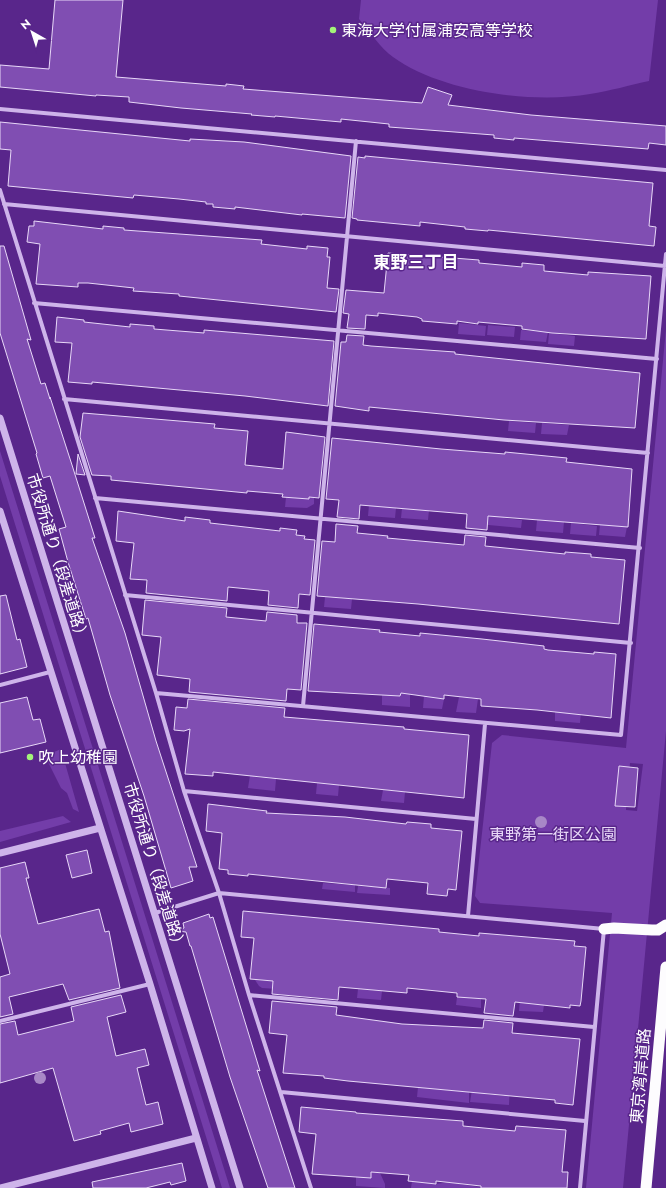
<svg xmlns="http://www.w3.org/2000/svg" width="666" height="1188" font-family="Jost,'Noto Sans JP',sans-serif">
<rect width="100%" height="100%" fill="#59268b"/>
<path fill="#733da9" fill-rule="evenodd" d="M 361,0 L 658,0 L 649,81 C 630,85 610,91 590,94 C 533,104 441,92 393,57 C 380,48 370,31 359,19 Z
M 459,323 L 486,326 L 485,336 L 458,334 Z
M 488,325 L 515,327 L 514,337 L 487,335 Z
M 666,329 L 666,731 L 623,1188 L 586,1188 L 612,913 L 480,903 L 475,896 L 492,743 L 502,735 L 626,748 ZM 630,763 L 643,764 L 637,811 L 626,810 Z
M 521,330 L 548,332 L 546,342 L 520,340 Z
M 549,333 L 575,336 L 574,346 L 548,344 Z
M 509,421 L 536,423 L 535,433 L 508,431 Z
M 542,423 L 569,425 L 567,435 L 541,434 Z
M 0,451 L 230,1188 L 222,1188 L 0,476 Z
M 311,476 L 314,482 L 314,504 L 307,508 L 285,507 L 286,497 L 309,499 Z
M 369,505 L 396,508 L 395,518 L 368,516 Z
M 402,508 L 429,510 L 428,520 L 401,518 Z
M 468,513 L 504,516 L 504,518 L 522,520 L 521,528 L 467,523 Z
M 537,520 L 564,522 L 563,533 L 536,531 Z
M 571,523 L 597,526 L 596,536 L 570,534 Z
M 600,524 L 627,527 L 625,537 L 599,535 Z
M 325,597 L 352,599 L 351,609 L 324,607 Z
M 401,693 L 410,694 L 410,707 L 382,705 L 382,695 L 400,696 Z
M 424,696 L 444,699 L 442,709 L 423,708 Z
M 459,697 L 478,699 L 476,713 L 456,712 Z
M 555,711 L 581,711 L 580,723 L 555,721 Z
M 61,749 L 79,812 L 73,809 L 67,793 L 61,788 L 45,756 Z
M 251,769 L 255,769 L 254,777 L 276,779 L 275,791 L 248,788 Z
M 317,783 L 339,785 L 338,796 L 316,794 Z
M 383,790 L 405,792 L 404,803 L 381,801 Z
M 63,816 L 71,822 L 0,842 L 0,831 Z
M 323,883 L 355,885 L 355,892 L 322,889 Z
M 358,886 L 390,888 L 390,895 L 357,893 Z
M 255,980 L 279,981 L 308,991 L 262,988 L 259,986 Z
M 358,989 L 382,991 L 381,1000 L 357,998 Z
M 457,997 L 481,999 L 481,1008 L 456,1005 Z
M 520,998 L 532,1000 L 531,1004 L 544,1005 L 543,1012 L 519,1011 Z
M 506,1083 L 510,1083 L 509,1105 L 470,1102 L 473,1084 L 486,1085 L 485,1094 L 504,1096 Z
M 418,1087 L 469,1092 L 469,1103 L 417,1097 Z
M 371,1172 L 380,1173 L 385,1184 L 385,1188 L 356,1186 L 356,1176 L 371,1178 Z
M 412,1181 L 436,1184 L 448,1182 L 485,1188 L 411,1188 Z"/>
<path fill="#804eb2" stroke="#e8d8f8" d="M 55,0 L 123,0 L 116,77 L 226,86 L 226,84 L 244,86 L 243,89 L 422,103 L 428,87 L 452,95 L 448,105 L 531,115 L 666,126 L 666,145 L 649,143 L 648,149 L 514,138 L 514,140 L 494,138 L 494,135 L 389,127 L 389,124 L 341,119 L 341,122 L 275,116 L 275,117 L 251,115 L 252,114 L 181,108 L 129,102 L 129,97 L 96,95 L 96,96 L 0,87 L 0,65 L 49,69 Z
M 0,122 L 190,141 L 190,139 L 244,142 L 351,156 L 345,218 L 302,214 L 302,215 L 235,207 L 235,209 L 213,207 L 213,204 L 206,204 L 206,202 L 179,199 L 134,195 L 133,198 L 8,186 L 11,150 L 0,149 Z
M 365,156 L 653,183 L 649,226 L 656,227 L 654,246 L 488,230 L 488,231 L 465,229 L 465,227 L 420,222 L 420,226 L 357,220 L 357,219 L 352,218 L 358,157 L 365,158 Z
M 34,221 L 103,229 L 103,226 L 124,228 L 124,230 L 262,240 L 261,244 L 307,249 L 307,246 L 328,248 L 327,257 L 330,257 L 327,288 L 339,289 L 336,312 L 179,296 L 179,294 L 133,291 L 134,288 L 88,283 L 78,283 L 78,287 L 36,284 L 40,244 L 27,242 L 29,226 L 34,226 Z
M 0,246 L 4,246 L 31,340 L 27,339 L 41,384 L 45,383 L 50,399 L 50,397 L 72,465 L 95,538 L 92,538 L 125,633 L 156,741 L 197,867 L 189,867 L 193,881 L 171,888 L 144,796 L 110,695 L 88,618 L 86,619 L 68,562 L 59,529 L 66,527 L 50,476 L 43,478 L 36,454 L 37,453 L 0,333 Z
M 388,253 L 479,260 L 479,263 L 522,267 L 522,263 L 544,265 L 544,271 L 588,275 L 588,272 L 651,276 L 646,339 L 552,333 L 522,329 L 522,326 L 478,322 L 478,324 L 457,321 L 457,324 L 422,321 L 422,319 L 417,317 L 378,313 L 378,316 L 366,315 L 365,329 L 347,328 L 349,314 L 343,313 L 346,290 L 384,293 Z
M 57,317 L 84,320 L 84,322 L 130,327 L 130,324 L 154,326 L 154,329 L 204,333 L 204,330 L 334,341 L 328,406 L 245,396 L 92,382 L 92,384 L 68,382 L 72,343 L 55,342 Z
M 347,335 L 364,336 L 363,345 L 371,346 L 455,352 L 455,354 L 640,373 L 635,428 L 504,420 L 369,407 L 369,411 L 335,406 L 341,342 L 346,342 Z
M 83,413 L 215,424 L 214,428 L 248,431 L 245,465 L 283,469 L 286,432 L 325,437 L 319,498 L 309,497 L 309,499 L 282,497 L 283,494 L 247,491 L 247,493 L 111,480 L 111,476 L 92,475 L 80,437 Z
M 332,438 L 441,449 L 505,454 L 505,452 L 567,458 L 566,462 L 632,469 L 628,527 L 488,516 L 487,530 L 466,528 L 467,514 L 360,505 L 359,519 L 337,517 L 339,500 L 326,499 Z
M 78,454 L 85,475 L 76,474 Z
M 118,511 L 185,521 L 185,517 L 210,520 L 210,523 L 280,531 L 280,528 L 297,530 L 296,535 L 305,536 L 304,539 L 315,540 L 310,595 L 299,594 L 298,608 L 268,605 L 269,591 L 228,587 L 227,601 L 146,593 L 147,580 L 130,579 L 134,543 L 116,541 Z
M 336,524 L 358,526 L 357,533 L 388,536 L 387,538 L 464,545 L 465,535 L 486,537 L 485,546 L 565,554 L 565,552 L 591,554 L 591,557 L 625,560 L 619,624 L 418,604 L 317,596 L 322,541 L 335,542 Z
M 6,595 L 17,640 L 20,639 L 27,667 L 0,674 L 0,596 Z
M 145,600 L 227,608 L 226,617 L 266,621 L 267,612 L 297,615 L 297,623 L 307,623 L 301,690 L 287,689 L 286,701 L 189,692 L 190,679 L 157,675 L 161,637 L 142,635 Z
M 314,624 L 380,630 L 379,632 L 420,636 L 420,633 L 482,639 L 544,646 L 544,649 L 548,650 L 594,654 L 594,652 L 616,654 L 611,718 L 537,710 L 481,706 L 481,699 L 444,695 L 444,699 L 401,693 L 400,696 L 308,691 Z
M 27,697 L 33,720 L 40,719 L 46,742 L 0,753 L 0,703 Z
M 188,699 L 285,708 L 284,717 L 404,727 L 404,729 L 469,735 L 464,798 L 213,772 L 213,776 L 185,774 L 190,729 L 184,731 L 174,730 L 176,707 L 187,708 Z
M 619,766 L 638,768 L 635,807 L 615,806 Z
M 208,804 L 267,811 L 266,813 L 345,817 L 406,824 L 407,822 L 431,824 L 431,828 L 462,831 L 456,890 L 448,889 L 447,896 L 427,894 L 428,883 L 387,879 L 386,888 L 248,874 L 248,876 L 228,874 L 228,870 L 219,869 L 222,833 L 206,831 Z
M 87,850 L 92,873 L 72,878 L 66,855 Z
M 25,862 L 29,878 L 26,878 L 38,924 L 99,909 L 105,932 L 109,931 L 120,988 L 69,1000 L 63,984 L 9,997 L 13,1014 L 0,1017 L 0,977 L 10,974 L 0,934 L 0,868 Z
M 243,911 L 439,929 L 439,932 L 479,936 L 479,933 L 575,941 L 574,946 L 586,947 L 581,1001 L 580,1006 L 570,1005 L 570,1008 L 515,1002 L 513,1016 L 484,1013 L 486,999 L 457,997 L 457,993 L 407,988 L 407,993 L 339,987 L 338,1000 L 272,994 L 273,981 L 250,979 L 254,938 L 241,937 Z
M 209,914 L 210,918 L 213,917 L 260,1071 L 257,1070 L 295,1188 L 268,1188 L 230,1077 L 191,946 L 190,946 L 186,932 L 177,931 L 184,928 L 183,923 Z
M 121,995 L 126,1012 L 107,1017 L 116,1056 L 145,1049 L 149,1065 L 137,1068 L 146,1105 L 158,1102 L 163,1124 L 131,1132 L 129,1123 L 100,1131 L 101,1134 L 74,1141 L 53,1068 L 0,1083 L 0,1024 L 15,1021 L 18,1035 L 74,1021 L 71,1007 Z
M 272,1001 L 337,1007 L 336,1015 L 402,1024 L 483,1028 L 484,1020 L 513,1023 L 512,1033 L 580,1039 L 573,1105 L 555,1103 L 555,1100 L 348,1081 L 324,1078 L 324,1076 L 283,1073 L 287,1035 L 269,1033 Z
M 301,1107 L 356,1112 L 356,1113 L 463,1121 L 463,1126 L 515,1131 L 516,1126 L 566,1130 L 562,1172 L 568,1172 L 567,1188 L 481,1188 L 481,1186 L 436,1181 L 436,1184 L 408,1181 L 409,1175 L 371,1172 L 371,1178 L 312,1174 L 316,1134 L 299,1132 Z
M 182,1163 L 186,1181 L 171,1185 L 170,1182 L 146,1188 L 93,1188 L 92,1182 Z"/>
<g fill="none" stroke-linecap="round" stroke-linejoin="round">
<path stroke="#ceb4ea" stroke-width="4" d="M 0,109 L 666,170
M 0,190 L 156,693 L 184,791 L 219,893 L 249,995 L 311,1188
M 4,204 L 665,266
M 34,303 L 657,359
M 64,399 L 648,453
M 95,498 L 640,548
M 125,595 L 631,643
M 0,685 L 50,672
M 156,693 L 621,735 L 666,254
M 303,706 L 356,141
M 184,791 L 476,819
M 155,913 L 219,893 L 604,929 L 580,1188
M 468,916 L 485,724
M 249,995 L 594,1027
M 0,1021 L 150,984
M 281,1092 L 585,1121"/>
<path stroke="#ceb4ea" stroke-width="7" d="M 0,418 L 240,1188
M 0,511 L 150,984 L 212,1188
M 0,853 L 100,828
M 0,1188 L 196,1138"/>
<path stroke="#fdfcfe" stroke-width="11" d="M 604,929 L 614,928 L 652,930 L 658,930 L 666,925
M 646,1188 L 666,967"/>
</g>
<g fill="#a888c7">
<circle cx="541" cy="822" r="6"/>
<circle cx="40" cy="1078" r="6"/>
</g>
<g fill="#a3f379" stroke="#59268b" stroke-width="1.5">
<circle cx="333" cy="30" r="4"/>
<circle cx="30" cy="757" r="4"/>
</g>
<g text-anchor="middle" stroke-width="3" stroke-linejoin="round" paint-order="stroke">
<g font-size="16" fill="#fff" stroke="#59268b" text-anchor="start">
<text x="341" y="36">東海大学付属浦安高等学校</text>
<text x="38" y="763">吹上幼稚園</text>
</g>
<g font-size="16" fill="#fff" stroke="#59268b">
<text transform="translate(58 558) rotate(73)" y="6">市役所通り（段差道路）</text>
<text transform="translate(155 867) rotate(73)" y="6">市役所通り（段差道路）</text>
<text transform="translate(640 1076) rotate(-85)" y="6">東京湾岸道路</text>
</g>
<g font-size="16" fill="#e8d8f8" stroke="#59268b">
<text x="553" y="840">東野第一街区公園</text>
</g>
<g font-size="17" font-weight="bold" fill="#fff" stroke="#59268b">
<text x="416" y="268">東野三丁目</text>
</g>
</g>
<g transform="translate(32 32) rotate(321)" stroke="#59268b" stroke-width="3" paint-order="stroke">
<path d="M0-3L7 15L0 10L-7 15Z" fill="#ffffff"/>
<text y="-6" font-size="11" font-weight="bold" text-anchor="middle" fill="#ffffff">N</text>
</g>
</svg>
